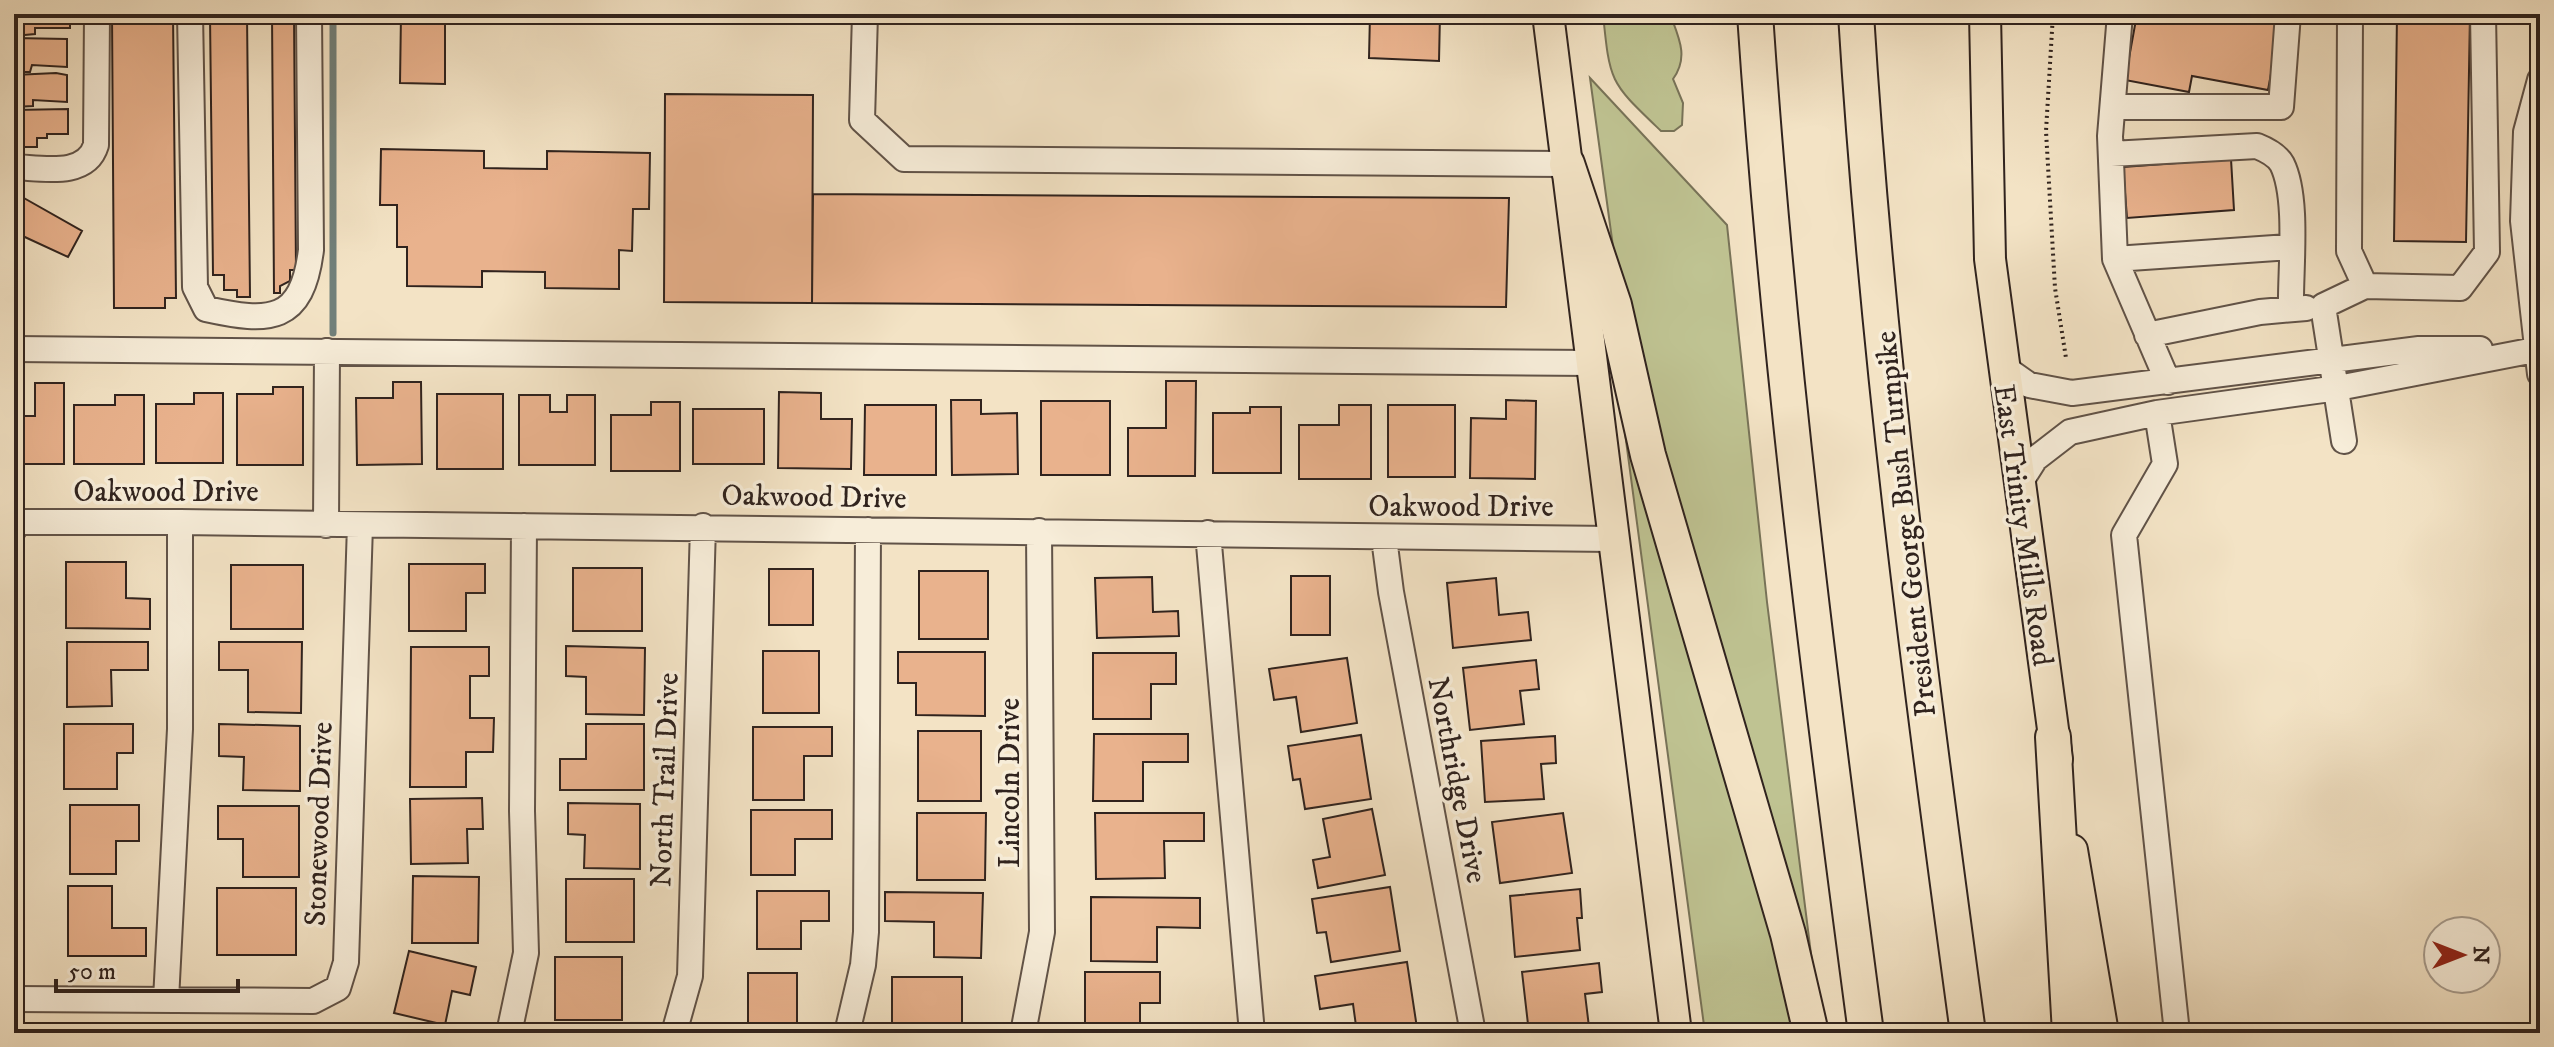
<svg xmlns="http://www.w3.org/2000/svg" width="2554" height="1047" font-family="'IM FELL DW Pica',serif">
<rect width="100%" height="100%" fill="#f3e3c5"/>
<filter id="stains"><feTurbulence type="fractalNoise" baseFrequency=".0025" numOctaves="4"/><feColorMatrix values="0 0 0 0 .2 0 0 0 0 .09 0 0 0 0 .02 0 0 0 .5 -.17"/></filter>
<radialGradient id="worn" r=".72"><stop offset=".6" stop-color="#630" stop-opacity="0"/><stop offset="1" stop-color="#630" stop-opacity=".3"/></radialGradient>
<path fill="#bfc392" stroke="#787358" stroke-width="2" d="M 1603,14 L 1670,14 C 1679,38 1689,57 1673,79 L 1683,103 L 1682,125 L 1674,131 L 1661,131 C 1610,82 1610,84 1603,14 Z
M 1590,78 L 1727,225 L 1767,602 L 1814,978 L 1655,438 L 1614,254 Z
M 1619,388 L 1768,913 L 1794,1033 L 1705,1033 Z"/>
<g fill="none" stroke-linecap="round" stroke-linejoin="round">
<path stroke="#71807a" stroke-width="7" d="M 333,14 L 333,333"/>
</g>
<path fill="#e9b28d" stroke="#30231e" stroke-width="2" d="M 14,14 L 70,14 L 70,28 L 35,28 L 35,34 L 14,36 Z
M 112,14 L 173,14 L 176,298 L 165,298 L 165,308 L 114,308 Z
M 272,14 L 294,14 L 296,270 L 290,270 L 290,281 L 280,286 L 280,293 L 274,293 Z
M 401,14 L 445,14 L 445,84 L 400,83 Z
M 1370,14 L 1440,14 L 1439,61 L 1369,58 Z
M 2137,14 L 2225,14 L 2280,25 L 2268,90 L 2192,76 L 2189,92 L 2125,80 Z
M 2397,14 L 2470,14 L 2466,242 L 2394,241 Z
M 247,15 L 250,297 L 237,297 L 237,290 L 224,290 L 224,275 L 213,275 L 210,16 Z
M 14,38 L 67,39 L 67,67 L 32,65 L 30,72 L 14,72 Z
M 56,73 L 67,75 L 67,102 L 33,100 L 33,106 L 14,107 L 14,75 Z
M 665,94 L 813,95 L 812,303 L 664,302 Z
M 68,109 L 68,134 L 47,134 L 47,138 L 37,138 L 37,147 L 17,147 L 14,144 L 14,110 Z
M 381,149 L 484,151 L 484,168 L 547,169 L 547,151 L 650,153 L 649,209 L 633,209 L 632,251 L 619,250 L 619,289 L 545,288 L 545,272 L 482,271 L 482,287 L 407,286 L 407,247 L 397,247 L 397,205 L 380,205 Z
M 2231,159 L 2234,210 L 2127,218 L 2123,167 Z
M 15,193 L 82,231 L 68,257 L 14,232 Z
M 813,194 L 1509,198 L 1506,307 L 812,303 Z
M 1166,381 L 1196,381 L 1195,476 L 1128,476 L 1128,428 L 1166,428 Z
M 393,382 L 421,382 L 422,464 L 357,465 L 356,398 L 393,398 Z
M 35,383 L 64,383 L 64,464 L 14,464 L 14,416 L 35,416 Z
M 273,387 L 303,387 L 303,465 L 237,465 L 237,394 L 273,394 Z
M 779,392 L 821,393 L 821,419 L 852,419 L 851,469 L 778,468 Z
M 194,393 L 223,393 L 223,463 L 156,463 L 156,404 L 194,404 Z
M 437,394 L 503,394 L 503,469 L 437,469 Z
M 115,395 L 144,395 L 144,464 L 74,464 L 74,405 L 115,405 Z
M 519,395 L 550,395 L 550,412 L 567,412 L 567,395 L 595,395 L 595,465 L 519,465 Z
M 951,400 L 981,400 L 981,414 L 1017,413 L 1018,474 L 952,475 Z
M 1506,400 L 1536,401 L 1535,479 L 1470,478 L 1471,418 L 1506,419 Z
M 1041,401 L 1110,401 L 1110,475 L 1041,475 Z
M 651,402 L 680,402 L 680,471 L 611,471 L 611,415 L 651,415 Z
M 865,405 L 936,405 L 936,475 L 864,475 Z
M 1339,405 L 1371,405 L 1371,479 L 1299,479 L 1299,425 L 1339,425 Z
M 1388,405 L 1455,405 L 1455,477 L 1388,477 Z
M 1250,407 L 1281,407 L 1281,473 L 1213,473 L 1213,413 L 1250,413 Z
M 693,409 L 764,409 L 764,464 L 693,464 Z
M 66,562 L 126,562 L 126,598 L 150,599 L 150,629 L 66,628 Z
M 409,564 L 485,564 L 485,593 L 466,593 L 466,631 L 409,631 Z
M 231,565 L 303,565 L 303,629 L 231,629 Z
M 573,568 L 642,568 L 642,631 L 573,631 Z
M 769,569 L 813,569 L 813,625 L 769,625 Z
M 919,571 L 988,571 L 988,639 L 919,639 Z
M 1291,576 L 1330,576 L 1330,635 L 1291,635 Z
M 1152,577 L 1153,612 L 1178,611 L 1179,636 L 1097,638 L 1095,578 Z
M 1496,578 L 1499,615 L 1528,612 L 1531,640 L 1453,648 L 1447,583 Z
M 67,642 L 148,642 L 148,670 L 111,670 L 112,706 L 67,707 Z
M 219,642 L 302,642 L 301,713 L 248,712 L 248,670 L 219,670 Z
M 566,646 L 645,648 L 644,715 L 586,714 L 586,677 L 566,676 Z
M 411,647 L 489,647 L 489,676 L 470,676 L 470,718 L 494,718 L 493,752 L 466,752 L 466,787 L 410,787 Z
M 763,651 L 819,651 L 819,713 L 763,713 Z
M 898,652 L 985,652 L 985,716 L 916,715 L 916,683 L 898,683 Z
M 1093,653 L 1176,653 L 1176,684 L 1151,684 L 1151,719 L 1093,719 Z
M 1347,658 L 1357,723 L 1301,732 L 1296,697 L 1274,700 L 1269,669 Z
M 1536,660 L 1539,689 L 1520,691 L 1524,724 L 1470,730 L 1463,668 Z
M 64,724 L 133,724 L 133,753 L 117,753 L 117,789 L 64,789 Z
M 219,724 L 300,726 L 300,791 L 243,790 L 244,757 L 219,756 Z
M 586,724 L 644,724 L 644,790 L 560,790 L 560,759 L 586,759 Z
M 753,727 L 832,727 L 832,756 L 804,756 L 804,800 L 753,800 Z
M 918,731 L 981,731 L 981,801 L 918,801 Z
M 1094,734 L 1188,734 L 1188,762 L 1143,762 L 1143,801 L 1093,801 Z
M 1361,735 L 1371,799 L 1305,809 L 1300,779 L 1293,780 L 1288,746 Z
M 1555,736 L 1556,763 L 1541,764 L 1544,799 L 1485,802 L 1481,741 Z
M 482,798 L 483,829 L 467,829 L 468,863 L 411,864 L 410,799 Z
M 568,803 L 640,804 L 640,869 L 584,868 L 585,835 L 568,834 Z
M 70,805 L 139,805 L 139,841 L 116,841 L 116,874 L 70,874 Z
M 218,806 L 299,806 L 299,877 L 243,877 L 243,839 L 218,839 Z
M 1372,809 L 1385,875 L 1318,888 L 1313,860 L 1330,857 L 1323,819 Z
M 751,810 L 832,810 L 832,839 L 795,839 L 795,875 L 751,875 Z
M 917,813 L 986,813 L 985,880 L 917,880 Z
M 1095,813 L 1204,813 L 1204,841 L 1164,841 L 1165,878 L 1096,879 Z
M 1563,813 L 1572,873 L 1500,883 L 1492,822 Z
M 413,876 L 479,877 L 478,943 L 412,943 Z
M 566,879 L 634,879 L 634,942 L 566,942 Z
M 68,886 L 112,886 L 112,928 L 146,928 L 146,956 L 68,956 Z
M 1390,887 L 1400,951 L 1331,962 L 1326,932 L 1317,933 L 1312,899 Z
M 217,888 L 296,888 L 296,955 L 217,955 Z
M 1580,889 L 1582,918 L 1577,918 L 1580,950 L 1515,957 L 1510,896 Z
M 757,891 L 829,891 L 829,921 L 801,921 L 801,949 L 757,949 Z
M 885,892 L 983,893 L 981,958 L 934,957 L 934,922 L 885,921 Z
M 1091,897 L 1200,898 L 1200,928 L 1157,927 L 1157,962 L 1091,961 Z
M 409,951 L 476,967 L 470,995 L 452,991 L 445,1025 L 394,1013 Z
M 555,957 L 622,957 L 622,1020 L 555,1020 Z
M 1407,962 L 1417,1028 L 1357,1033 L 1353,1004 L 1320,1009 L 1315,976 Z
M 1599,963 L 1602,992 L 1585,994 L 1589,1027 L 1529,1033 L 1522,972 Z
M 1085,972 L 1160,972 L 1160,1003 L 1140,1003 L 1140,1033 L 1085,1033 Z
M 748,973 L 797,973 L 797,1029 L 748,1029 Z
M 892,977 L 962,977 L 962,1033 L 892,1033 Z"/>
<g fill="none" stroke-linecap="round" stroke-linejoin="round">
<defs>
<path id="minor" d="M 190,14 L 195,287 L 206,309 C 270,323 302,323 311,250 L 309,14
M 865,14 L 862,120 L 904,159 L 1567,164
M 2120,14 L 2110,136 L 2115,259 L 2168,382
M 2350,14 L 2349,251 L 2365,286
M 2540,80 L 2526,132 L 2523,221 L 2540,374
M 2113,107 L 2281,107 L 2288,14
M 2111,154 L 2257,146 C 2267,150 2277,155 2282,164 C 2299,198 2290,271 2291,309
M 14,167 C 42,168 86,178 96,145 L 97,14
M 2115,259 L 2290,247
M 2147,335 L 2260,312 L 2306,308
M 14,349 L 1591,363
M 2002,366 L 2029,385 L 2072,393 L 2419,349 L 2480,349
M 2157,413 L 2165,464 L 2124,535 L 2177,1033
M 2344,441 L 2323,306 L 2365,286 L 2460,288 L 2487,252 L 2483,14
M 2018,486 L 2035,459 L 2070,432 L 2157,413 L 2338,388 L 2540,349
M 326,525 L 327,351
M 14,529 L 14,522 L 180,522 L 1612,539
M 1208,533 L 1252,1033
M 1384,538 L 1391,592 L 1473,1033
M 14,999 L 313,1001 L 338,988 L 346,962 L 360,525
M 166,1000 L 180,729 L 180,522
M 509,1033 L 526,953 L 522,811 L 524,526
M 674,1033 L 690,976 L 703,526
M 847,1033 L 863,965 L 866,932 L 868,530
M 1023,1033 L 1042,932 L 1039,531"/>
<path id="major" d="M 1548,14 L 1676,1033
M 1985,14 L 1990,259 L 2057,759
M 2072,850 L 2103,1033"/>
<path id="highway" d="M 1755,14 C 1778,356 1821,694 1866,1033
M 1856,14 C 1877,355 1922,695 1968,1033
M 1567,164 L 1614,305 L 1648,455 L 1788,934 L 1811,1033
M 2053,737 L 2070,1033"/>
</defs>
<use href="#minor" stroke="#615348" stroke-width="28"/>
<use href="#major" stroke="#30231e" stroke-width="34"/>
<use href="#highway" stroke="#30231e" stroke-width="38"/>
<path stroke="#30231e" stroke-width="4" stroke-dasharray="2 4" stroke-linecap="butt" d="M 2053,14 L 2046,131 L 2055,288 L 2066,358"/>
<use href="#minor" stroke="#f7edd9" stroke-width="24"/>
<use href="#major" stroke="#f3e3c5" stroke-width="30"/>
<use href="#highway" stroke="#f3e3c5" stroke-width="34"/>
</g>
<g text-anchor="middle" stroke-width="7" stroke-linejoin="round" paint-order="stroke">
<g font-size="30" fill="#30231e" stroke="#f7edd9">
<text x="166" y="501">Oakwood Drive</text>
<text transform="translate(814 496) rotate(1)" y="10">Oakwood Drive</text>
<text x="1461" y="516">Oakwood Drive</text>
<text transform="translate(1905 524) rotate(-96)" y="10">President George Bush Turnpike</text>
<text transform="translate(2024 525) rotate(82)" y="10">East Trinity Mills Road</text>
<text transform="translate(664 780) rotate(-88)" y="10">North Trail Drive</text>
<text transform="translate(1458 780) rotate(79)" y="10">Northridge Drive</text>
<text transform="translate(1009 783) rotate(-90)" y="10">Lincoln Drive</text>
<text transform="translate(318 824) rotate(-88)" y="10">Stonewood Drive</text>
</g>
</g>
<rect width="2554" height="1047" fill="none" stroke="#f3e3c5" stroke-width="48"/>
<rect x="16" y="16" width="2522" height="1015" fill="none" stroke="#30231e" stroke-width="4"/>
<rect x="24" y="24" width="2506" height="999" fill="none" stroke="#30231e" stroke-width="2"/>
<g transform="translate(2462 955) rotate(90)"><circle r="38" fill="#f7edd9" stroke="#a79c8e" stroke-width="2"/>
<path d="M0-6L14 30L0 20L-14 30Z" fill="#8f2418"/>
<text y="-12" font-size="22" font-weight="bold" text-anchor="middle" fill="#30231e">N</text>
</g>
<path d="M56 979v12h182v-12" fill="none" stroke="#30231e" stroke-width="4"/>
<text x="68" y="979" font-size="24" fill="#30231e" stroke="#f7edd9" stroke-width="6" paint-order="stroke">50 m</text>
<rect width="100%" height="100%" filter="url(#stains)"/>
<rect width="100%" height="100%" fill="url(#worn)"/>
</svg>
